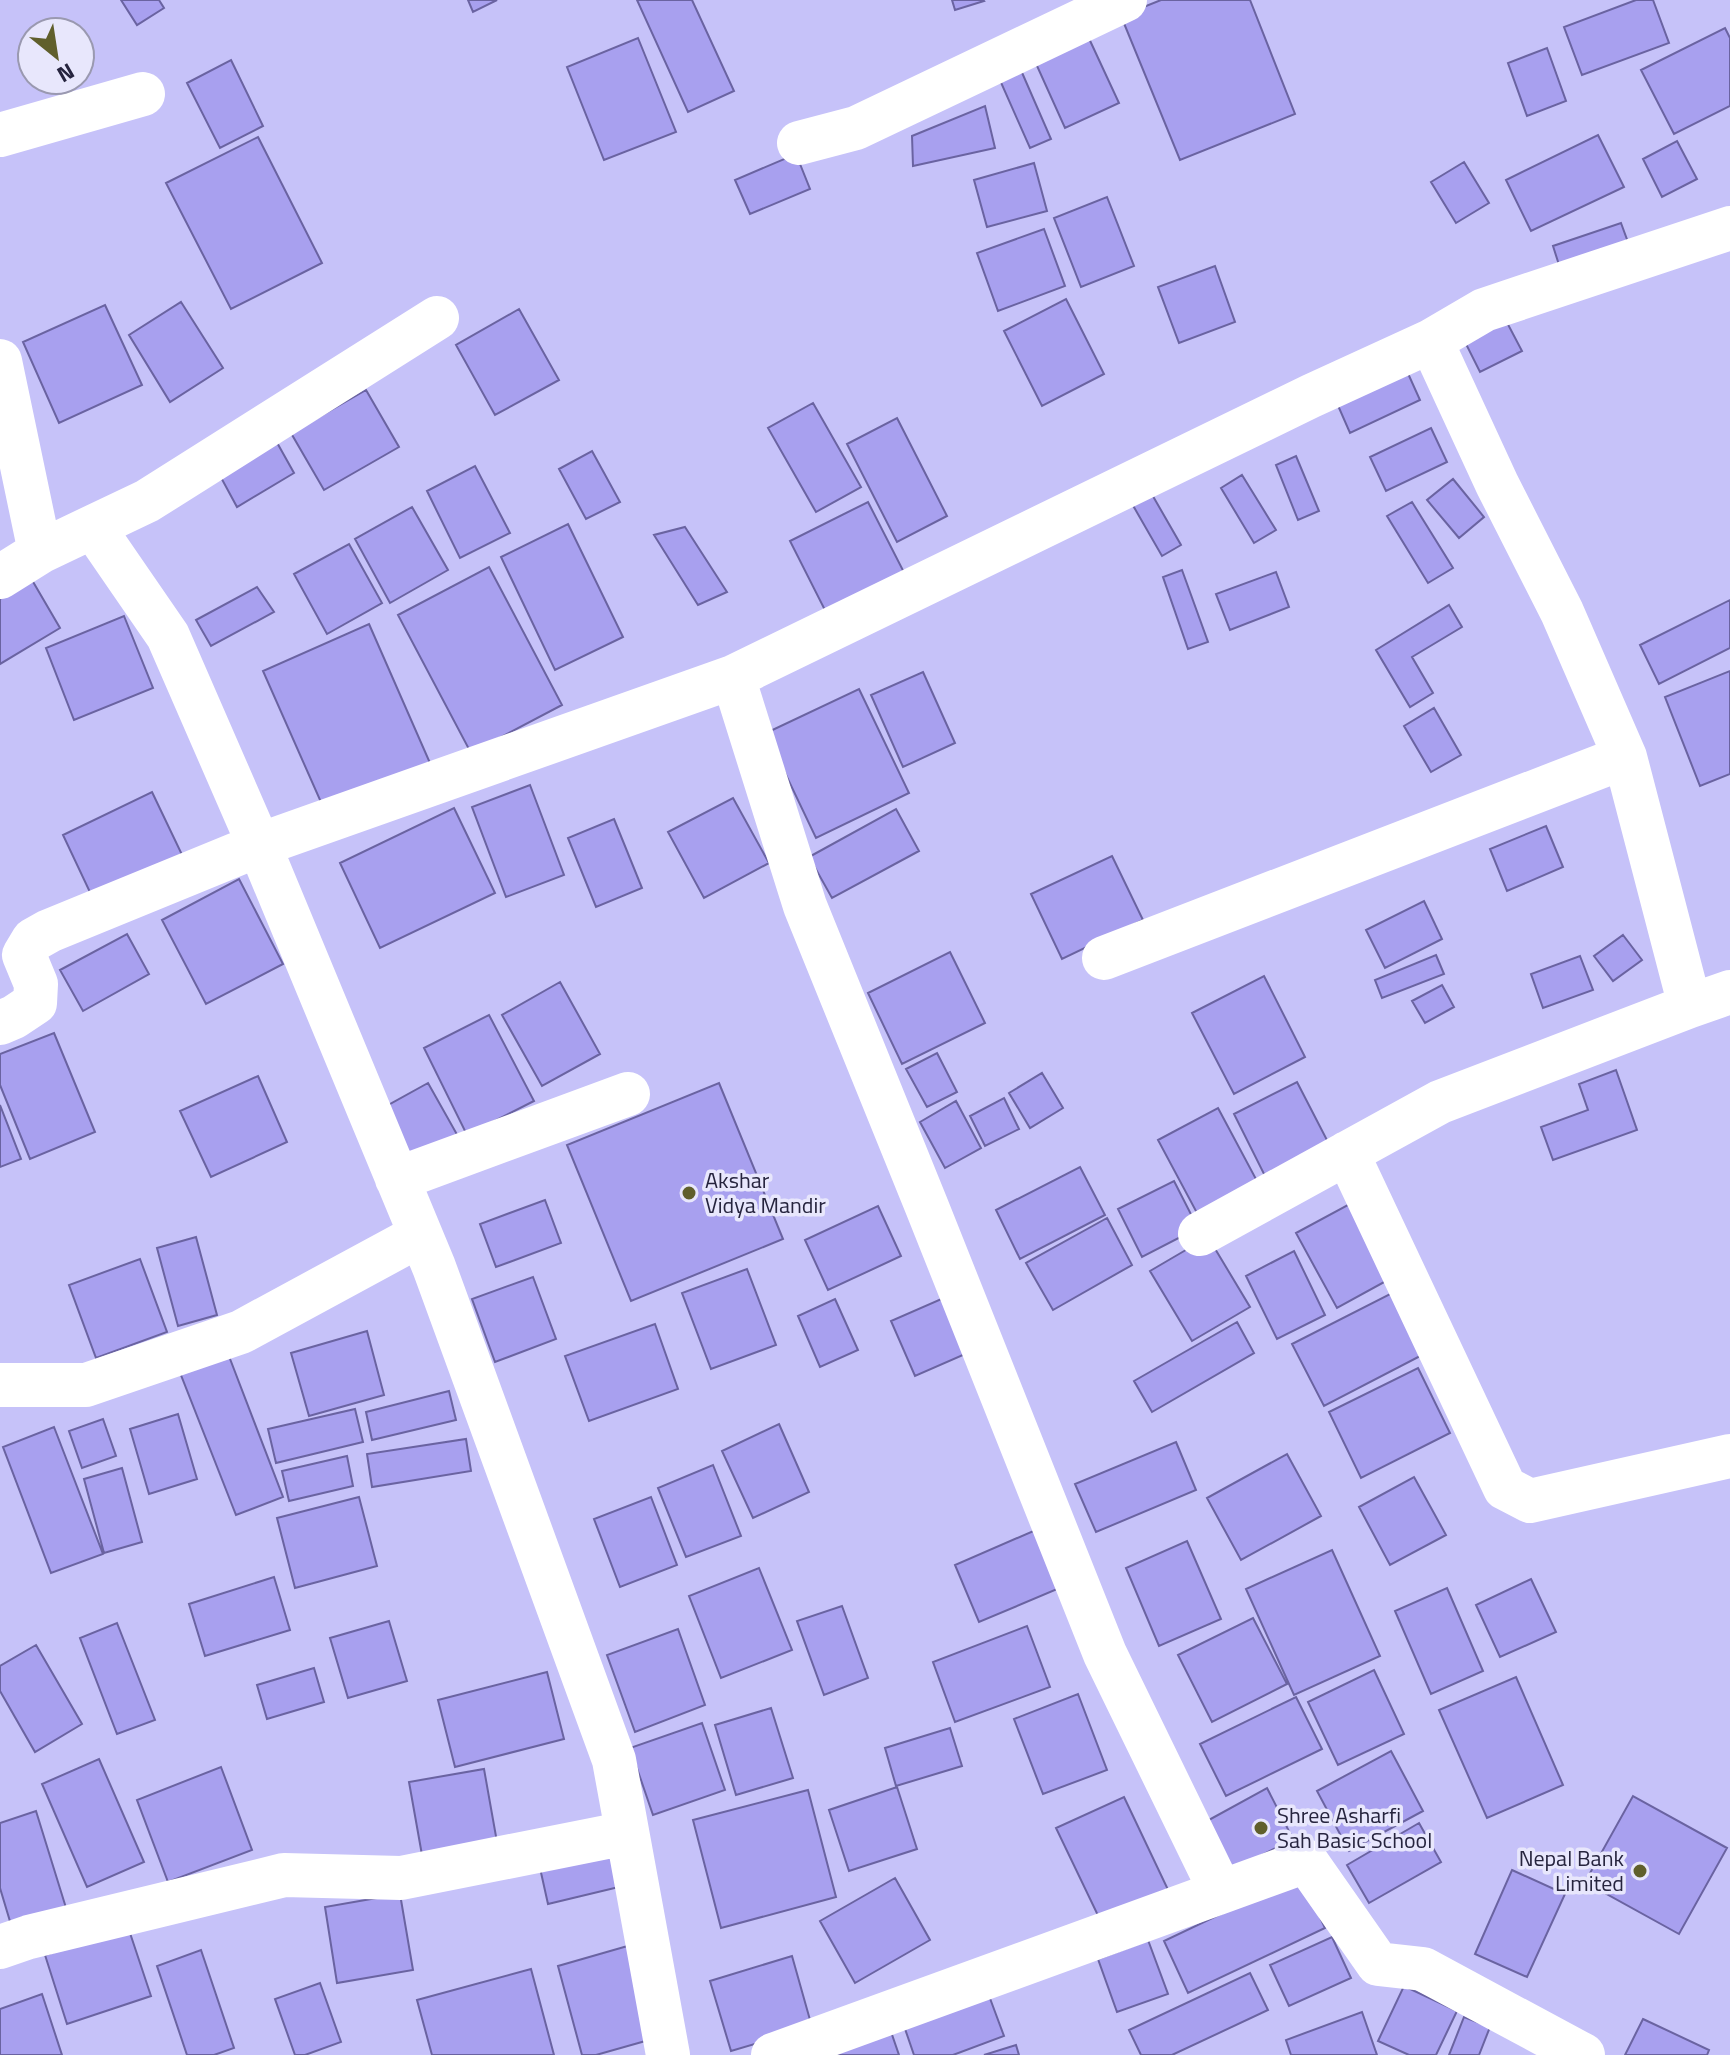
<svg xmlns="http://www.w3.org/2000/svg" width="1730" height="2055" font-family="'Titillium Web',sans-serif">
<rect width="100%" height="100%" fill="#c6c2f9"/>
<path fill="#a8a0ef" stroke="#6a63a1" stroke-width="2" d="M 121,0 L 159,0 L 164,8 L 137,25 Z
M 468,0 L 497,0 L 473,12 Z
M 637,0 L 692,0 L 734,91 L 688,112 Z
M 952,0 L 983,0 L 984,1 L 955,10 Z
M 1161,0 L 1250,0 L 1295,114 L 1180,160 L 1121,16 Z
M 1636,0 L 1653,0 L 1669,43 L 1582,75 L 1564,27 Z
M 1725,28 L 1730,38 L 1730,106 L 1674,134 L 1641,70 Z
M 1086,32 L 1119,103 L 1065,128 L 1033,57 Z
M 638,38 L 676,132 L 604,160 L 567,67 Z
M 1547,48 L 1566,101 L 1527,116 L 1508,63 Z
M 231,60 L 263,126 L 220,148 L 187,83 Z
M 1020,68 L 1051,139 L 1030,148 L 999,78 Z
M 985,106 L 995,148 L 913,166 L 912,136 Z
M 1598,135 L 1624,187 L 1531,231 L 1506,180 Z
M 258,137 L 322,263 L 231,309 L 166,183 Z
M 1677,141 L 1697,179 L 1662,197 L 1643,159 Z
M 796,154 L 810,189 L 750,214 L 735,180 Z
M 1464,162 L 1489,203 L 1456,223 L 1431,182 Z
M 1034,163 L 1047,211 L 987,227 L 974,180 Z
M 1107,197 L 1134,266 L 1081,287 L 1054,218 Z
M 1621,223 L 1629,245 L 1560,268 L 1553,246 Z
M 1044,229 L 1065,286 L 998,311 L 977,253 Z
M 1215,266 L 1235,322 L 1179,343 L 1158,287 Z
M 1066,299 L 1104,374 L 1042,406 L 1004,331 Z
M 181,302 L 223,368 L 170,402 L 129,335 Z
M 105,305 L 142,385 L 59,423 L 23,342 Z
M 519,309 L 559,380 L 495,415 L 456,345 Z
M 1502,313 L 1522,351 L 1480,372 L 1461,334 Z
M 1406,369 L 1420,400 L 1350,433 L 1336,401 Z
M 366,390 L 399,447 L 324,490 L 291,433 Z
M 813,403 L 861,487 L 816,512 L 768,428 Z
M 897,418 L 947,516 L 897,542 L 847,444 Z
M 1431,428 L 1447,462 L 1386,491 L 1370,457 Z
M 275,439 L 294,473 L 237,507 L 218,472 Z
M 592,451 L 620,502 L 586,519 L 559,469 Z
M 1296,456 L 1319,511 L 1298,520 L 1276,465 Z
M 475,466 L 510,533 L 460,558 L 427,491 Z
M 1242,475 L 1276,530 L 1254,543 L 1221,488 Z
M 1453,479 L 1484,517 L 1459,538 L 1427,500 Z
M 1150,491 L 1181,545 L 1162,556 L 1131,502 Z
M 868,502 L 912,588 L 834,628 L 790,541 Z
M 1412,502 L 1453,568 L 1428,583 L 1387,516 Z
M 412,507 L 448,570 L 390,603 L 355,539 Z
M 568,524 L 623,637 L 555,670 L 501,557 Z
M 685,527 L 727,592 L 698,605 L 654,535 Z
M 349,544 L 382,603 L 327,634 L 294,574 Z
M 489,567 L 562,705 L 471,753 L 398,615 Z
M 1182,570 L 1208,642 L 1188,649 L 1163,577 Z
M 1276,572 L 1289,607 L 1230,630 L 1216,594 Z
M 32,580 L 60,628 L 0,664 L 0,599 Z
M 257,587 L 274,612 L 211,646 L 196,620 Z
M 1730,600 L 1730,648 L 1659,684 L 1640,645 Z
M 1449,605 L 1462,627 L 1412,657 L 1433,693 L 1410,707 L 1376,650 Z
M 124,616 L 153,688 L 74,720 L 46,648 Z
M 369,624 L 430,763 L 324,809 L 263,671 Z
M 1730,671 L 1730,774 L 1700,786 L 1665,697 Z
M 923,672 L 955,743 L 903,767 L 871,695 Z
M 859,689 L 909,793 L 816,838 L 766,733 Z
M 1434,708 L 1461,755 L 1431,772 L 1404,726 Z
M 530,785 L 564,875 L 506,897 L 472,807 Z
M 152,792 L 185,861 L 96,905 L 63,835 Z
M 733,798 L 769,863 L 704,898 L 668,832 Z
M 454,808 L 495,893 L 380,948 L 340,863 Z
M 896,809 L 919,851 L 832,898 L 809,857 Z
M 614,819 L 642,888 L 596,907 L 568,838 Z
M 1546,826 L 1563,867 L 1507,891 L 1490,849 Z
M 1112,856 L 1143,920 L 1062,959 L 1031,894 Z
M 239,879 L 283,964 L 206,1004 L 162,920 Z
M 1424,901 L 1442,939 L 1385,968 L 1366,930 Z
M 127,934 L 149,974 L 83,1011 L 60,970 Z
M 1623,935 L 1642,960 L 1613,981 L 1594,956 Z
M 950,952 L 985,1023 L 902,1064 L 868,993 Z
M 1436,955 L 1444,974 L 1382,998 L 1375,980 Z
M 1580,956 L 1593,990 L 1543,1008 L 1531,974 Z
M 1264,976 L 1305,1057 L 1234,1094 L 1192,1013 Z
M 560,982 L 600,1054 L 542,1086 L 502,1015 Z
M 1442,985 L 1454,1007 L 1425,1023 L 1412,1001 Z
M 489,1015 L 534,1101 L 467,1135 L 424,1048 Z
M 54,1033 L 95,1132 L 30,1159 L 0,1085 L 0,1054 Z
M 937,1053 L 957,1092 L 927,1107 L 906,1069 Z
M 1616,1070 L 1637,1130 L 1553,1160 L 1541,1127 L 1588,1110 L 1579,1084 Z
M 1042,1073 L 1063,1108 L 1030,1128 L 1009,1093 Z
M 258,1076 L 287,1142 L 211,1177 L 180,1111 Z
M 1297,1082 L 1329,1144 L 1265,1176 L 1234,1114 Z
M 428,1083 L 459,1138 L 413,1164 L 383,1108 Z
M 719,1083 L 783,1239 L 631,1301 L 567,1145 Z
M 1004,1098 L 1019,1129 L 985,1146 L 970,1116 Z
M 956,1101 L 981,1148 L 945,1168 L 920,1122 Z
M 0,1105 L 21,1159 L 0,1167 Z
M 1218,1108 L 1257,1181 L 1197,1213 L 1158,1140 Z
M 1080,1167 L 1105,1215 L 1020,1259 L 996,1210 Z
M 1174,1181 L 1198,1228 L 1142,1257 L 1118,1209 Z
M 545,1200 L 561,1243 L 496,1267 L 480,1224 Z
M 1357,1200 L 1397,1275 L 1337,1308 L 1296,1233 Z
M 878,1206 L 901,1256 L 828,1290 L 805,1240 Z
M 1107,1218 L 1132,1265 L 1053,1310 L 1026,1263 Z
M 196,1237 L 217,1315 L 178,1326 L 157,1248 Z
M 1208,1237 L 1250,1307 L 1192,1341 L 1150,1271 Z
M 1294,1251 L 1325,1315 L 1277,1339 L 1246,1276 Z
M 140,1259 L 167,1332 L 96,1358 L 69,1285 Z
M 747,1269 L 776,1345 L 711,1369 L 682,1293 Z
M 533,1277 L 556,1339 L 495,1362 L 472,1299 Z
M 1394,1292 L 1426,1353 L 1324,1406 L 1292,1344 Z
M 955,1293 L 979,1348 L 915,1376 L 891,1321 Z
M 835,1299 L 858,1350 L 820,1367 L 798,1316 Z
M 1237,1322 L 1254,1353 L 1152,1412 L 1134,1381 Z
M 655,1324 L 678,1389 L 589,1421 L 565,1356 Z
M 367,1331 L 384,1395 L 309,1416 L 291,1353 Z
M 227,1351 L 283,1497 L 236,1515 L 179,1370 Z
M 1418,1368 L 1450,1433 L 1361,1478 L 1329,1412 Z
M 449,1391 L 456,1420 L 372,1440 L 366,1412 Z
M 355,1409 L 363,1442 L 276,1463 L 268,1429 Z
M 178,1414 L 197,1479 L 149,1494 L 130,1429 Z
M 103,1419 L 116,1456 L 82,1468 L 69,1431 Z
M 779,1424 L 809,1492 L 753,1518 L 722,1451 Z
M 54,1427 L 103,1554 L 51,1573 L 3,1447 Z
M 466,1439 L 471,1471 L 372,1487 L 367,1454 Z
M 1176,1442 L 1196,1490 L 1096,1532 L 1075,1484 Z
M 1287,1454 L 1321,1516 L 1241,1560 L 1207,1498 Z
M 347,1456 L 353,1486 L 289,1501 L 282,1471 Z
M 713,1465 L 741,1536 L 686,1557 L 658,1488 Z
M 122,1468 L 142,1542 L 104,1553 L 84,1479 Z
M 1414,1477 L 1446,1535 L 1390,1565 L 1359,1507 Z
M 359,1497 L 377,1566 L 295,1588 L 277,1518 Z
M 651,1497 L 677,1565 L 620,1587 L 594,1519 Z
M 1038,1529 L 1062,1587 L 979,1622 L 955,1565 Z
M 1187,1541 L 1221,1619 L 1159,1646 L 1126,1568 Z
M 1332,1550 L 1380,1656 L 1294,1695 L 1246,1589 Z
M 759,1568 L 792,1650 L 721,1678 L 689,1596 Z
M 274,1577 L 290,1630 L 205,1656 L 189,1604 Z
M 1531,1579 L 1556,1632 L 1500,1657 L 1476,1605 Z
M 1447,1588 L 1483,1671 L 1431,1694 L 1395,1611 Z
M 842,1606 L 868,1678 L 824,1695 L 797,1621 Z
M 1253,1618 L 1287,1684 L 1212,1722 L 1178,1655 Z
M 389,1621 L 407,1681 L 348,1698 L 330,1638 Z
M 117,1623 L 155,1720 L 117,1734 L 80,1638 Z
M 1027,1626 L 1050,1687 L 955,1722 L 933,1662 Z
M 678,1629 L 705,1705 L 635,1732 L 607,1655 Z
M 36,1645 L 82,1724 L 35,1752 L 0,1691 L 0,1666 Z
M 314,1668 L 324,1702 L 267,1719 L 257,1685 Z
M 1374,1670 L 1404,1734 L 1338,1765 L 1308,1702 Z
M 547,1672 L 564,1739 L 455,1767 L 438,1700 Z
M 1516,1677 L 1563,1785 L 1487,1818 L 1439,1710 Z
M 1078,1694 L 1107,1770 L 1043,1794 L 1014,1719 Z
M 1296,1697 L 1322,1749 L 1226,1796 L 1200,1744 Z
M 771,1708 L 793,1778 L 736,1795 L 715,1725 Z
M 702,1723 L 725,1790 L 653,1815 L 630,1748 Z
M 950,1728 L 962,1766 L 896,1786 L 885,1748 Z
M 1391,1751 L 1423,1811 L 1349,1851 L 1317,1791 Z
M 99,1759 L 144,1862 L 87,1887 L 42,1784 Z
M 221,1767 L 252,1850 L 168,1882 L 137,1800 Z
M 484,1769 L 497,1842 L 422,1855 L 409,1782 Z
M 897,1787 L 917,1849 L 849,1871 L 829,1810 Z
M 1267,1788 L 1293,1839 L 1233,1870 L 1207,1821 Z
M 808,1790 L 836,1897 L 721,1928 L 693,1820 Z
M 1633,1796 L 1727,1848 L 1679,1934 L 1585,1882 Z
M 1124,1797 L 1171,1896 L 1104,1928 L 1056,1828 Z
M 36,1811 L 67,1911 L 12,1928 L 0,1888 L 0,1823 Z
M 1419,1823 L 1441,1862 L 1369,1903 L 1347,1865 Z
M 614,1841 L 623,1886 L 548,1904 L 538,1859 Z
M 1512,1870 L 1565,1894 L 1527,1977 L 1475,1954 Z
M 1301,1876 L 1325,1928 L 1188,1993 L 1164,1941 Z
M 895,1878 L 930,1940 L 855,1983 L 820,1921 Z
M 400,1894 L 413,1970 L 337,1983 L 325,1907 Z
M 128,1927 L 151,1996 L 67,2024 L 45,1955 Z
M 1332,1937 L 1351,1978 L 1289,2006 L 1270,1965 Z
M 1148,1940 L 1168,1994 L 1117,2012 L 1098,1959 Z
M 631,1945 L 656,2038 L 596,2055 L 582,2055 L 558,1966 Z
M 201,1950 L 234,2048 L 214,2055 L 187,2055 L 157,1966 Z
M 792,1956 L 812,2027 L 731,2051 L 710,1981 Z
M 531,1969 L 554,2055 L 432,2055 L 417,2000 Z
M 1250,1973 L 1268,2010 L 1172,2055 L 1141,2055 L 1129,2030 Z
M 320,1983 L 341,2042 L 305,2055 L 295,2055 L 275,1999 Z
M 1404,1986 L 1457,2011 L 1436,2055 L 1409,2055 L 1378,2041 Z
M 988,1993 L 1004,2036 L 953,2055 L 914,2055 L 903,2023 Z
M 42,1994 L 62,2055 L 0,2055 L 0,2009 Z
M 1362,2012 L 1377,2055 L 1291,2055 L 1286,2040 Z
M 1464,2017 L 1490,2027 L 1479,2055 L 1449,2055 Z
M 1643,2019 L 1709,2050 L 1707,2055 L 1625,2055 Z
M 888,2023 L 899,2055 L 799,2055 Z
M 1016,2045 L 1019,2055 L 984,2055 Z"/>
<g fill="none" stroke-linecap="round" stroke-linejoin="round">
<path stroke="#fff" stroke-width="44" d="M 0,135 L 143,94
M 799,143 L 856,128 L 1125,0
M 1431,341 L 1497,484 L 1562,612 L 1625,757 L 1690,1006 L 1730,992
M 0,361 L 40,552
M 93,527 L 168,636 L 259,845 L 434,1267 L 614,1760 L 668,2055
M 0,577 L 40,552 L 147,501 L 437,318
M 733,677 L 805,906 L 927,1207 L 1105,1654 L 1221,1892
M 1104,958 L 1625,757
M 0,1023 L 14,1017 L 35,1003 L 36,984 L 24,955 L 33,940 L 49,931 L 259,845 L 733,677 L 1311,396 L 1431,341 L 1484,310 L 1730,228
M 1347,1153 L 1505,1488 L 1530,1501 L 1730,1456
M 397,1179 L 628,1094
M 1200,1234 L 1440,1102 L 1690,1006
M 0,1385 L 86,1385 L 241,1332 L 420,1235
M 0,1947 L 29,1937 L 284,1875 L 401,1878 L 627,1833
M 773,2055 L 1306,1861 L 1378,1964 L 1423,1969 L 1583,2055"/>
</g>
<g fill="#605f2c" stroke="#e8e7fc" stroke-width="3">
<circle cx="689" cy="1193" r="8"/>
<circle cx="1261" cy="1828" r="8"/>
<circle cx="1640" cy="1871" r="8"/>
</g>
<g text-anchor="middle" stroke-width="7" stroke-linejoin="round" paint-order="stroke">
<g font-size="22" fill="#26243e" stroke="#e8e7fc" text-anchor="start">
<text x="705" y="1188">Akshar<tspan x="705" dy="25">Vidya Mandir</tspan></text>
<text x="1277" y="1823">Shree Asharfi<tspan x="1277" dy="25">Sah Basic School</tspan></text>
<text x="1624" y="1866" text-anchor="end">Nepal Bank<tspan x="1624" dy="25">Limited</tspan></text>
</g>
</g>
<g transform="translate(56 56) rotate(150)"><circle r="38" fill="#e8e7fc" stroke="#9a99b0" stroke-width="2"/>
<path d="M0-6L14 30L0 20L-14 30Z" fill="#605f2c"/>
<text y="-12" font-size="22" font-weight="bold" text-anchor="middle" fill="#26243e">N</text>
</g>
</svg>
